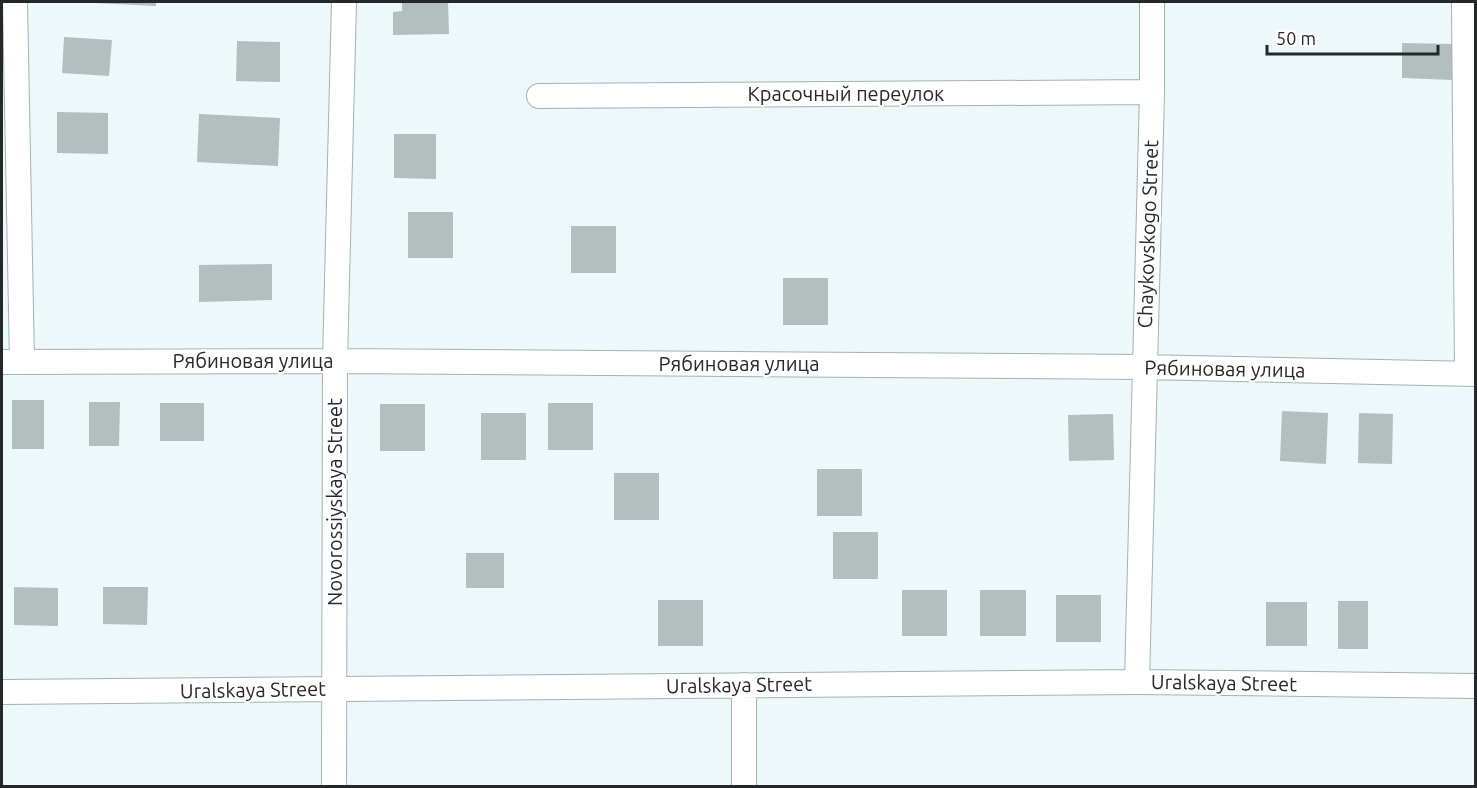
<svg xmlns="http://www.w3.org/2000/svg" width="1477" height="788" font-family="Ubuntu,sans-serif">
<rect width="100%" height="100%" fill="#edf8fa"/>
<path fill="#b3bebf" d="M 93,2 L 156,2 L 156,6 L 93,3 Z
M 402,2 L 448,2 L 449,34 L 393,35 L 393,12 L 402,11 Z
M 64,37 L 112,40 L 109,76 L 62,73 Z
M 237,41 L 280,42 L 280,82 L 236,81 Z
M 1402,43 L 1454,44 L 1453,80 L 1402,78 Z
M 57,112 L 108,113 L 108,154 L 57,153 Z
M 199,114 L 280,118 L 278,166 L 197,162 Z
M 394,134 L 436,134 L 436,179 L 394,178 Z
M 408,212 L 453,212 L 453,258 L 408,258 Z
M 571,226 L 616,226 L 616,273 L 571,273 Z
M 272,264 L 272,300 L 199,302 L 199,265 Z
M 783,278 L 828,278 L 828,325 L 783,325 Z
M 12,400 L 44,400 L 44,449 L 12,449 Z
M 89,402 L 120,402 L 119,446 L 89,446 Z
M 160,403 L 204,403 L 204,441 L 160,441 Z
M 548,403 L 593,403 L 593,450 L 548,450 Z
M 380,404 L 425,404 L 425,451 L 380,451 Z
M 1282,411 L 1328,413 L 1326,464 L 1280,461 Z
M 481,413 L 526,413 L 526,460 L 481,460 Z
M 1359,413 L 1393,414 L 1392,464 L 1358,463 Z
M 1113,414 L 1114,460 L 1069,461 L 1068,415 Z
M 817,469 L 862,469 L 862,516 L 817,516 Z
M 614,473 L 659,473 L 659,520 L 614,520 Z
M 833,532 L 878,532 L 878,579 L 833,579 Z
M 466,553 L 504,553 L 504,588 L 466,588 Z
M 14,587 L 58,588 L 58,626 L 14,625 Z
M 103,587 L 148,587 L 147,625 L 103,624 Z
M 902,590 L 947,590 L 947,636 L 902,636 Z
M 980,590 L 1026,590 L 1026,636 L 980,636 Z
M 1056,595 L 1101,595 L 1101,642 L 1056,642 Z
M 658,600 L 703,600 L 703,646 L 658,646 Z
M 1338,601 L 1368,601 L 1368,649 L 1338,649 Z
M 1266,602 L 1307,602 L 1307,646 L 1266,646 Z"/>
<g fill="none" stroke-linecap="round" stroke-linejoin="round">
<defs>
<path id="minor" d="M 15,2 L 22,362
M 1464,2 L 1467,374
M 539,96 L 1152,92
M 2,362 L 335,361 L 1144,367 L 1476,374
M 1137,682 L 1152,92 L 1152,2
M 2,692 L 1137,682 L 1476,686
M 334,786 L 335,361 L 344,2
M 744,786 L 744,685"/>
</defs>
<use href="#minor" stroke="#a5b0b1" stroke-width="26"/>
<use href="#minor" stroke="#fff" stroke-width="24"/>
</g>
<g text-anchor="middle" stroke-width="4.5" stroke-linejoin="round" paint-order="stroke">
<g font-size="20" fill="#242829" stroke="#fff">
<text x="846" y="101">Красочный переулок</text>
<text transform="translate(1148 234) rotate(-88)" y="7">Chaykovskogo Street</text>
<text x="253" y="368">Рябиновая улица</text>
<text x="739" y="371">Рябиновая улица</text>
<text transform="translate(1225 369) rotate(1)" y="7">Рябиновая улица</text>
<text transform="translate(335 502) rotate(-90)" y="7">Novorossiyskaya Street</text>
<text transform="translate(1224 683) rotate(1)" y="7">Uralskaya Street</text>
<text transform="translate(739 685) rotate(-1)" y="7">Uralskaya Street</text>
<text transform="translate(253 690) rotate(-1)" y="7">Uralskaya Street</text>
</g>
</g>
<rect width="1477" height="788" fill="none" stroke="#242829" stroke-width="6"/>
<path d="M1267 45v9h171v-9" fill="none" stroke="#242829" stroke-width="3"/>
<text x="1276" y="45" font-size="18" fill="#242829" stroke="#ffffff" stroke-width="4.5" paint-order="stroke">50 m</text>
</svg>
